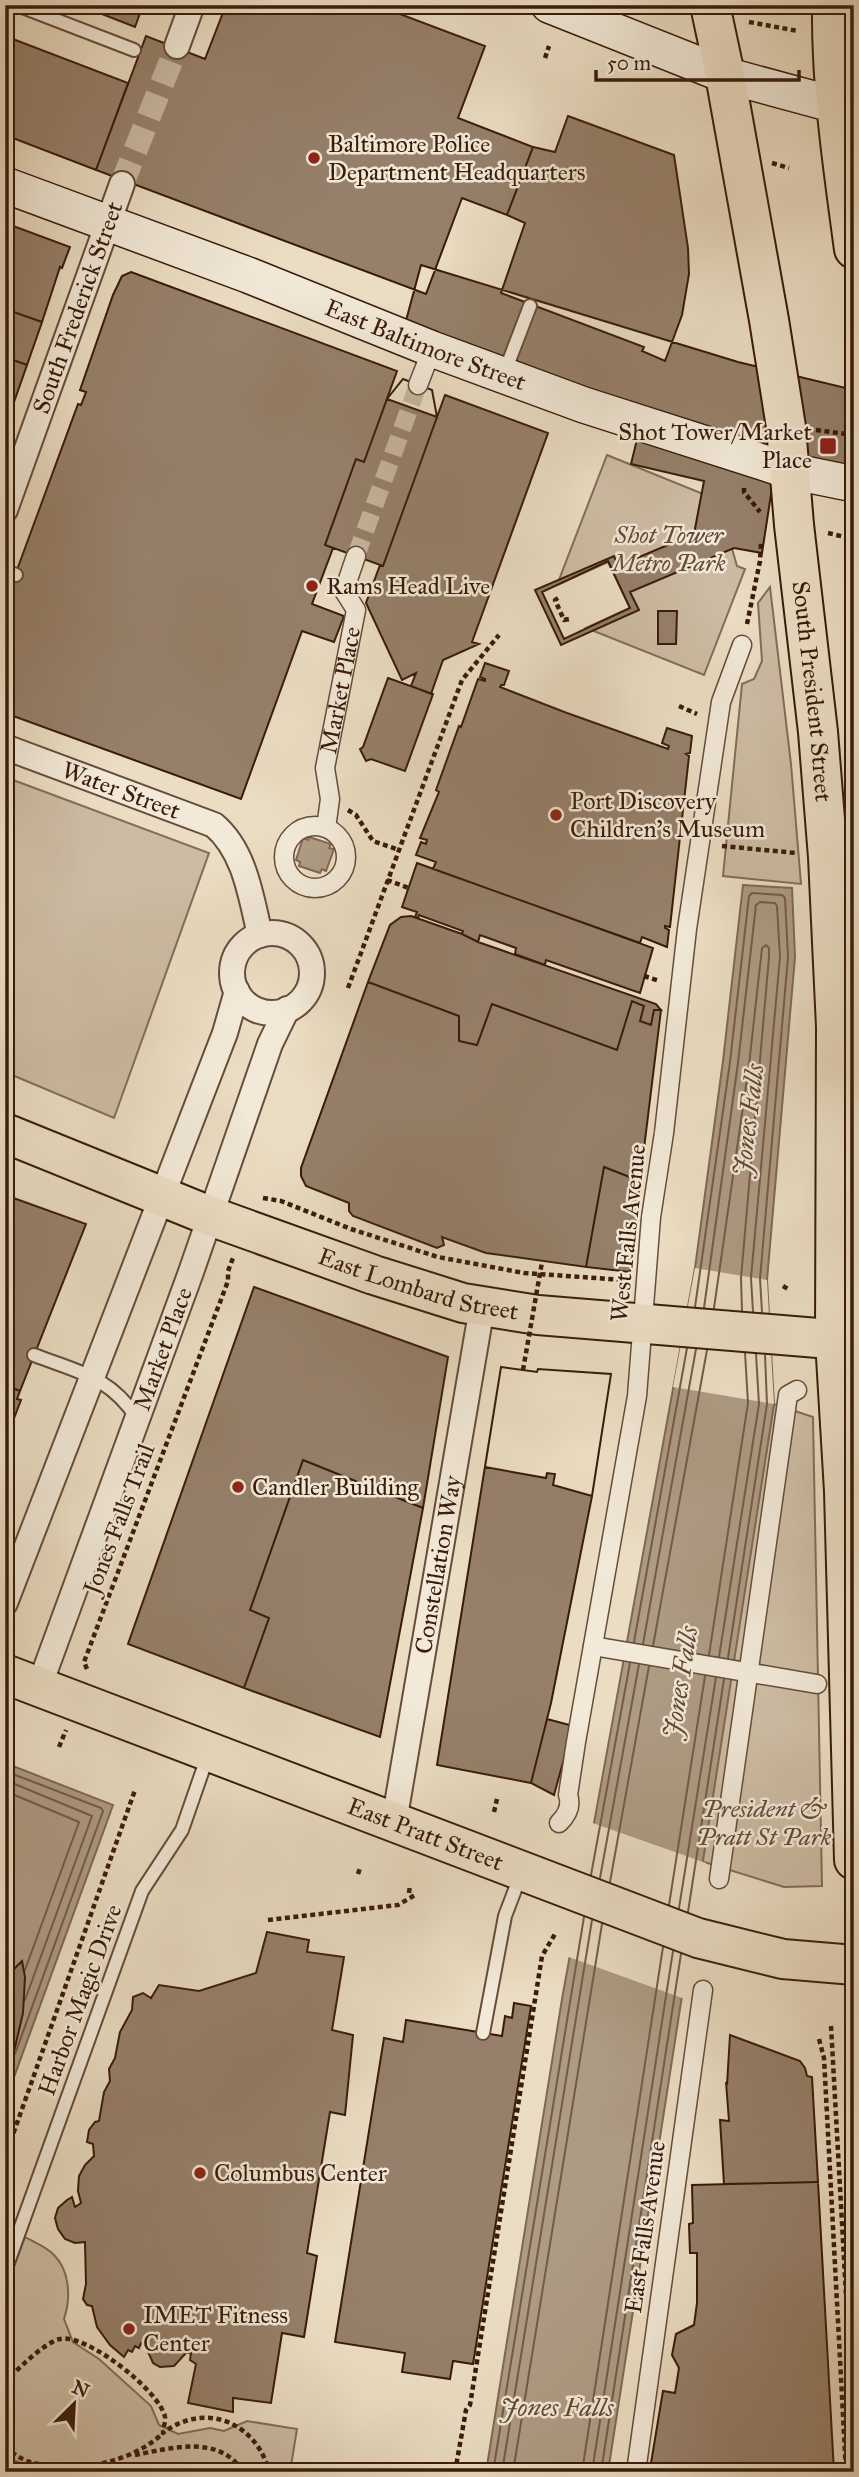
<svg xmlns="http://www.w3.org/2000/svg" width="859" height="2477" font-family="'IM FELL Great Primer',serif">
<rect width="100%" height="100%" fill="#ebddc3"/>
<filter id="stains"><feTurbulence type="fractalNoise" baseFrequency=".00286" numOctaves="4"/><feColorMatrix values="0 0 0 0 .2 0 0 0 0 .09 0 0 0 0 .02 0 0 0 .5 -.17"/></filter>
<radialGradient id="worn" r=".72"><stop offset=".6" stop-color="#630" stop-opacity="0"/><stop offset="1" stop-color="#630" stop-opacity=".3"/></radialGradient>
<path fill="#cdbca4" stroke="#836c58" stroke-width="2" d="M 607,455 L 718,500 L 737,566 L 745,569 L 704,675 L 586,628 L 630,608 L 608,562 L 557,585 Z
M 770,587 L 791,764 L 801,884 L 723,876 L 742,684 L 754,679 L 762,661 L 758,603 Z
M 5,777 L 209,853 L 114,1118 L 5,1072 Z
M 774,1404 L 813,1417 L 822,1886 L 784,1887 L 701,1861 Z
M 25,2237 C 34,2242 47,2247 54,2255 C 70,2271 71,2298 64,2319 L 73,2342 L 99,2359 L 151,2406 L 159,2425 L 178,2434 L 210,2428 L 224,2431 L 247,2421 L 297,2429 L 290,2472 L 53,2472 L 29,2467 L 5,2456 L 5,2290 Z"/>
<path fill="#ae9b84" stroke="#7f6854" stroke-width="2" d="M 309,837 L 331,844 L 329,848 L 334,849 L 326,871 L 322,869 L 320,873 L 299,866 L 300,862 L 296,860 L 303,838 L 308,840 Z
M 743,885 L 792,888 L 795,957 L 767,1280 L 774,1404 L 608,2472 L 486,2472 L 562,1999 L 695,1268 L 723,1061 Z
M 5,1763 L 113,1805 L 5,2102 Z"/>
<path fill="#ebddc3" d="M 695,1268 L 767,1280 L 774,1404 L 673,1387 Z
M 590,1822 L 706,1863 L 685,1999 L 566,1956 Z"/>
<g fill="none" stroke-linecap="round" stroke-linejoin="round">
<path stroke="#745b48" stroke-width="2" d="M 695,1307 L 730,1062 L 749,896 L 752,893 L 782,895 L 785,898 L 788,957 L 760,1279 L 762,1312
M 704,1308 L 738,1063 L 756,905 L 760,902 L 775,903 L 777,906 L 780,957 L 751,1278 L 753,1312
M 714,1308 L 749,1065 L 762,948 L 766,945 L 769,948 L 769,957 L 741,1278 L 742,1311
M 634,1642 L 687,1348
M 643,1644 L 696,1349
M 653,1646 L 707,1350
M 709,1655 L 748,1403 L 745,1353
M 719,1657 L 759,1404 L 756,1354
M 728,1658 L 767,1404 L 765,1355
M 5,1771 L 101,1808 L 103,1811 L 15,2054
M 5,1780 L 92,1816 L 25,2000
M 5,1791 L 79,1822 L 25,1970
M 591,1875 L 630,1663
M 600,1878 L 639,1664
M 610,1882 L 649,1666
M 669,1905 L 705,1676
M 679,1908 L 716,1677
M 688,1912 L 724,1679
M 493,2472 L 584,1917
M 502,2472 L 592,1920
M 513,2472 L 602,1924
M 582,2472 L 663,1947
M 592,2472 L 673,1951
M 601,2472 L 681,1954"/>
</g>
<path fill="#96806b" stroke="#391b0b" stroke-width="2" fill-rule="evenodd" d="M 79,5 L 143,5 L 135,27 Z
M 226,5 L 376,5 L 485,46 L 458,118 L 533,147 L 507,215 L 462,198 L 426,294 L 96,170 L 146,36 L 205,59 Z
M 5,36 L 128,83 L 96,170 L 5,135 Z
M 568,116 L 674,155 L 688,248 L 689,274 L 682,315 L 665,361 L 642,351 L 644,347 L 501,293 L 525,223 L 507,215 L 533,147 L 555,152 Z
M 5,223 L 70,247 L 62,268 L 60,267 L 42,322 L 5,309 Z
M 421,265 L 738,362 L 854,390 L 854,484 L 776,462 L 762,553 L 734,548 L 630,592 L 639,610 L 561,645 L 535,590 L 614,556 L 618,566 L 694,534 L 704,481 L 631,464 L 641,423 L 397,354 ZM 608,561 L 630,608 L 564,639 L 542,592 Z
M 131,272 L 397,371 L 364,462 L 356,459 L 325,545 L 333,548 L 312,604 L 344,616 L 334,642 L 302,631 L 241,799 L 5,713 L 5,603 L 8,604 L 13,590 L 10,589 L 78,404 L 81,405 L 86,392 L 80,390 L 113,295 L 122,276 Z
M 5,309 L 42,322 L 27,365 L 5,357 Z
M 5,357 L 27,365 L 14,402 L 5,399 Z
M 403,379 L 432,390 L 437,417 L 383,566 L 325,545 L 356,459 L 364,462 L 387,399 Z
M 403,379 L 432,390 L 437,417 L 387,399 Z
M 445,395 L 548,433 L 472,642 L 479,644 L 443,660 L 431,694 L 411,686 L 416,673 L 402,680 L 366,603 L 380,565 L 383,566 Z
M 658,611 L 677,611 L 676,644 L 658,644 Z
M 485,663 L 509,671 L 504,685 L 501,685 L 500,687 L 567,713 L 668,749 L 669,746 L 662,743 L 667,728 L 692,736 L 690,753 L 686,754 L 689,756 L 670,927 L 665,926 L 665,928 L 669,930 L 667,947 L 642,937 L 640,943 L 433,869 L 436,862 L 416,855 L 421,842 L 426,844 L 427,840 L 420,838 L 439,792 L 436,790 L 459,726 L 461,727 L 478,679 L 485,681 L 485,679 L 480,677 Z
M 388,678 L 433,694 L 405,771 L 371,759 L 366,761 L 360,749 L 363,747 Z
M 417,863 L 653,948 L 640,993 L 546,960 L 545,965 L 515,954 L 516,948 L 480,935 L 478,942 L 462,934 L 463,931 L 419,915 L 418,918 L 415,917 L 417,912 L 402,907 Z
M 411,916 L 462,934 L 478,942 L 656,1004 L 661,1010 L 654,1010 L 651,1025 L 640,1021 L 644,1006 L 632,1001 L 617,1050 L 492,1004 L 477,1045 L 459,1041 L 459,1016 L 368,982 L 390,925 L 401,917 Z
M 368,982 L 459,1016 L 459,1041 L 477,1045 L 492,1004 L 617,1050 L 632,1001 L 644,1006 L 640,1021 L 651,1025 L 654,1010 L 661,1010 L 640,1181 L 604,1167 L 586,1267 L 486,1253 L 442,1237 L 444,1245 L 437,1248 L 353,1216 L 349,1211 L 349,1203 L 306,1186 L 301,1176 L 301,1168 Z
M 604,1167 L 640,1181 L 630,1272 L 586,1267 Z
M 5,1195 L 86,1224 L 20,1391 L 5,1385 Z
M 254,1287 L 448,1357 L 423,1508 L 303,1460 L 250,1610 L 269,1618 L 244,1688 L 128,1644 Z
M 501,1367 L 537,1372 L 538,1369 L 611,1374 L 592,1496 L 551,1703 L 531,1783 L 437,1765 Z
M 501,1367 L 537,1372 L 538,1369 L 611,1374 L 592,1496 L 553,1485 L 555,1474 L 547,1473 L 546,1478 L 485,1467 Z
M 5,1385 L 20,1391 L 17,1399 L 21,1400 L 5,1442 Z
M 303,1460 L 423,1508 L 380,1737 L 244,1688 L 269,1618 L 250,1610 Z
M 547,1719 L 573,1726 L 554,1795 L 531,1783 Z
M 267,1932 L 309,1940 L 307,1952 L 344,1957 L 332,2030 L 353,2035 L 345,2115 L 330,2112 L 307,2253 L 317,2256 L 304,2337 L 282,2333 L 271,2403 L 233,2398 L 233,2412 L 188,2403 L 196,2364 L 190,2360 L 191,2353 L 186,2353 L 174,2366 L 160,2367 L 153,2363 L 146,2347 L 141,2343 L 139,2348 L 135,2346 L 132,2352 L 128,2350 L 124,2357 L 110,2345 L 97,2327 L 92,2306 L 87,2305 L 83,2299 L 86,2284 L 85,2242 L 75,2243 L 65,2239 L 58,2229 L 55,2218 L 58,2208 L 67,2200 L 72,2197 L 75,2207 L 81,2203 L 78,2191 L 79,2176 L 85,2165 L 94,2156 L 93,2144 L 87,2142 L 89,2130 L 95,2122 L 99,2121 L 104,2092 L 110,2081 L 109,2069 L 115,2058 L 120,2032 L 132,2010 L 133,1997 L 143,1993 L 151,1998 L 159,1985 L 199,1991 L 256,1973 Z
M 22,1961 L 25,1977 L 23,2013 L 5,2090 L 5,1978 Z
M 514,2003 L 531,2006 L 473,2364 L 453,2361 L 450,2379 L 402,2372 L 405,2353 L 335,2342 L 384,2038 L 403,2042 L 406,2020 L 502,2036 L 505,2016 L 512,2018 Z
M 730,2035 L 800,2061 L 805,2068 L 807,2076 L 812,2077 L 818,2182 L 724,2184 L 720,2120 L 729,2121 L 726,2082 L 727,2085 Z
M 818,2182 L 834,2472 L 663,2472 L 664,2464 L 651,2463 L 663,2391 L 675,2393 L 679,2368 L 672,2355 L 676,2334 L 694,2325 L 697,2303 L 697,2253 L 690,2253 L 689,2224 L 693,2223 L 692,2185 Z"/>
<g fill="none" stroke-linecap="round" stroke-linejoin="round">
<path stroke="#c7b69e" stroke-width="18" stroke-dasharray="18 9" stroke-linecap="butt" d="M 356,556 L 418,385"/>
<path stroke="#c7b69e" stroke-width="24" stroke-dasharray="24 12" stroke-linecap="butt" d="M 122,184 L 177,46"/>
<defs>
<path id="service" d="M 17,5 L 134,50
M 504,374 L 530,306
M 5,571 L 16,575
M 34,1355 C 78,1372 109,1376 137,1418
M 483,2033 L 505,1916 L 521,1874
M 5,2271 L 142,1891 L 182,1830 L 208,1755"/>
<g id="pedestrian">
<path d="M 418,385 L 432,349"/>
<circle cx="315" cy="857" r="31"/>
<path id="s1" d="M 326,828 L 330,799 L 325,768 L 356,610 L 344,591 L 356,556"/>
<path d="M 593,1646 L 817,1684"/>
<path d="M 559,1823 C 567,1815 572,1806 568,1795 L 576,1742 L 637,1396 L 651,1217 L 664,1133 L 687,929 L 721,702 L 742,645"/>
<path d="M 719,1879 L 788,1395 L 797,1390"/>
<path d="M 636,2472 L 703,1990"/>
</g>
<g id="minor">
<path d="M 177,46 L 192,5"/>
<path id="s2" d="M 5,510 L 122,184"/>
<path id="s3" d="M 5,747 L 214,825 C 245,851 251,897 260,935"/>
<circle cx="272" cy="973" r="40"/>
<path d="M 5,1603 L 225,1033 L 237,991"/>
<path id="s4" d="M 39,1687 L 191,1272 L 270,1044 L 287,1009"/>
<path id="s5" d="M 394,1822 L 482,1307"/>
</g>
<g id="secondary">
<path d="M 549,5 L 725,75 L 854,110"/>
<path id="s6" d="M 5,185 L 248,275 L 432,349 L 584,405 L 790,471 L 854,484"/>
</g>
<g id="primary">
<path d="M 832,5 C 831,87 843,168 854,249"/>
<path id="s7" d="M 725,75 L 769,320 L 786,427 L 794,525 L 818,732 L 828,857 L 836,1027 L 835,1340 L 844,1491 L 854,1860"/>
<path id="s8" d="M 5,1133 L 210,1216 L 374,1275 L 463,1303 L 538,1315 L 854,1341"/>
<path id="s9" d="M 5,1674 L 698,1938 L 783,1959 L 854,1965"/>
</g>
<path id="motorway" d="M 710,5 L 725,75"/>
</defs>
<use href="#service" stroke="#664c39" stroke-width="16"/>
<use href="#pedestrian" stroke="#664c39" stroke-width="21"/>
<use href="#minor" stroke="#664c39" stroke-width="28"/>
<use href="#secondary" stroke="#391b0b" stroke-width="38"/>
<use href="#primary" stroke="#391b0b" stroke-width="42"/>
<use href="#motorway" stroke="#391b0b" stroke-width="42"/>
<path stroke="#391b0b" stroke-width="4.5" stroke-dasharray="5 3.5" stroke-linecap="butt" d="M 410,6 L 410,5
M 668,10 L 669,5
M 749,22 L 798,31
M 545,58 L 549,46
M 772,163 L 789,168
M 816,430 L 854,435
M 744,488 L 744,492 L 760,512
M 828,533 L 853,539
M 558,598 L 555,600 L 564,620 L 569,619
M 747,624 L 760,561 L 761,543
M 679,706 L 697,714
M 348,810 L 356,815 L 373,841 L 399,850
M 722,846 L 796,853
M 387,880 L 409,888
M 644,976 L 660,981
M 348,988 L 462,680 L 499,635
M 263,1198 L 281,1201 L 351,1229 L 438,1257 L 524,1273 L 624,1280
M 783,1286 L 788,1289
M 87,1669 L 84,1662 L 228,1281 L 228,1271 L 233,1258
M 59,1747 L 66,1730
M 494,1812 L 497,1799
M 358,1874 L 360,1868
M 409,1893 L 410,1885
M 268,1920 L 398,1905 L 415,1895
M 831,2026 L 854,2438
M 819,2039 L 824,2058 L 846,2472
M 5,2157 L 135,1790
M 5,2383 C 15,2371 45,2342 60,2339 C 86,2333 160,2391 165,2417 C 166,2421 163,2428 163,2433 C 204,2401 257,2422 269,2472
M 5,2447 C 14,2454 23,2461 34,2463 C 75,2474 132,2463 163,2433
M 135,2455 C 171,2448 220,2434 243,2472
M 455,2472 L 466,2410 L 470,2405 L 542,1956 L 555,1934"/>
<use href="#service" stroke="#f2e9d8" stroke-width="12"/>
<use href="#pedestrian" stroke="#f2e9d8" stroke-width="18"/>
<use href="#minor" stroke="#f2e9d8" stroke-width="24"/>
<use href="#secondary" stroke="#f2e9d8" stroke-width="35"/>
<use href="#primary" stroke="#ebddc3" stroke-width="38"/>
<use href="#motorway" stroke="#ebddc3" stroke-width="38"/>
<path stroke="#391b0b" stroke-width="4.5" stroke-dasharray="5 3.5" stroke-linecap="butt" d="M 523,1370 L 542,1262"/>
</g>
<g fill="#8f2418" stroke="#f2e9d8" stroke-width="2.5">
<circle cx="314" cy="158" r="7"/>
<rect x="819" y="437" width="18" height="18" rx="3.5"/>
<circle cx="312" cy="586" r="7"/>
<circle cx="556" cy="815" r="7"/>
<circle cx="238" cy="1487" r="7"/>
<circle cx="200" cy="2173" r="7"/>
<circle cx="129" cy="2329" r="7"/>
</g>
<g text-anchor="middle" stroke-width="5" stroke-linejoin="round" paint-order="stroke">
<g font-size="24" fill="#391b0b" stroke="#f2e9d8" text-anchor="start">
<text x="328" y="152">Baltimore Police<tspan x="328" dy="28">Department Headquarters</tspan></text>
<text x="812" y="440" text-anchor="end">Shot Tower/Market<tspan x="812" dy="28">Place</tspan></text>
<text x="326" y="594">Rams Head Live</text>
<text x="570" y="809">Port Discovery<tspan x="570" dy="28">Children's Museum</tspan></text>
<text x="252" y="1495">Candler Building</text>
<text x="214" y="2181">Columbus Center</text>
<text x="143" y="2323">IMET Fitness<tspan x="143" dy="28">Center</tspan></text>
</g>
<g font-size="24" fill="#391b0b" stroke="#f2e9d8">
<text dy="8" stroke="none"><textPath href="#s2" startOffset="215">South Frederick Street</textPath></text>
<text dy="8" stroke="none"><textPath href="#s6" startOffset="450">East Baltimore Street</textPath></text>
<text dy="8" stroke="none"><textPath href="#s1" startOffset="140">Market Place</textPath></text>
<text dy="8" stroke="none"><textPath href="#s7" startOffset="623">South President Street</textPath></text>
<text dy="8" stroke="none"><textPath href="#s3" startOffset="124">Water Street</textPath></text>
<text transform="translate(628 1233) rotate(-84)" y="8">West Falls Avenue</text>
<text dy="8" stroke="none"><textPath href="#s8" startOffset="441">East Lombard Street</textPath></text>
<text dy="8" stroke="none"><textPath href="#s4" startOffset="360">Market Place</textPath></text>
<text transform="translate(119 1519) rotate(-69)" y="8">Jones Falls Trail</text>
<text dy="8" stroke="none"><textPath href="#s5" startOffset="261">Constellation Way</textPath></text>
<text dy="8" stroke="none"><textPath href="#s9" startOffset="450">East Pratt Street</textPath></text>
<text transform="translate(80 2000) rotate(-70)" y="8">Harbor Magic Drive</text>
<text transform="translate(645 2227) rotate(-82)" y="8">East Falls Avenue</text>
</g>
<g font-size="24" font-style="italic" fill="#654b39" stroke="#f2e9d8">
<text x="669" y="543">Shot Tower<tspan x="669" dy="28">Metro Park</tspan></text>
<text x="764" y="1817">President &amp;<tspan x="764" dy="28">Pratt St Park</tspan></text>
</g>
<g font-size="26" font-style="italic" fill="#624835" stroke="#f2e9d8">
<text transform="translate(748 1120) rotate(-83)" y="9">Jones Falls</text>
<text transform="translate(680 1682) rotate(-81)" y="9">Jones Falls</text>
<text x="557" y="2416">Jones Falls</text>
</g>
</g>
<rect width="859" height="2477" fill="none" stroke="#ebddc3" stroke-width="28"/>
<rect x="7" y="7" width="845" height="2463" fill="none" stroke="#391b0b" stroke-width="3.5"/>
<rect x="14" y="14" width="831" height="2449" fill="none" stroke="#391b0b" stroke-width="2"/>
<g transform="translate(74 2404) rotate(24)" stroke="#f2e9d8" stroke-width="5" paint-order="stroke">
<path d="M0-5L12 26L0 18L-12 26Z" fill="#391b0b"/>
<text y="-10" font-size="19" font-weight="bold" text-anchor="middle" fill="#391b0b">N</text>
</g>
<path d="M596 70v10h203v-10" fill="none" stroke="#391b0b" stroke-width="3.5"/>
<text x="607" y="70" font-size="21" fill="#391b0b" stroke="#f2e9d8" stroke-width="5" paint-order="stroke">50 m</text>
<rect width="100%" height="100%" filter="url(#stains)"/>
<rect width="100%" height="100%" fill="url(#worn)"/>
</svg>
